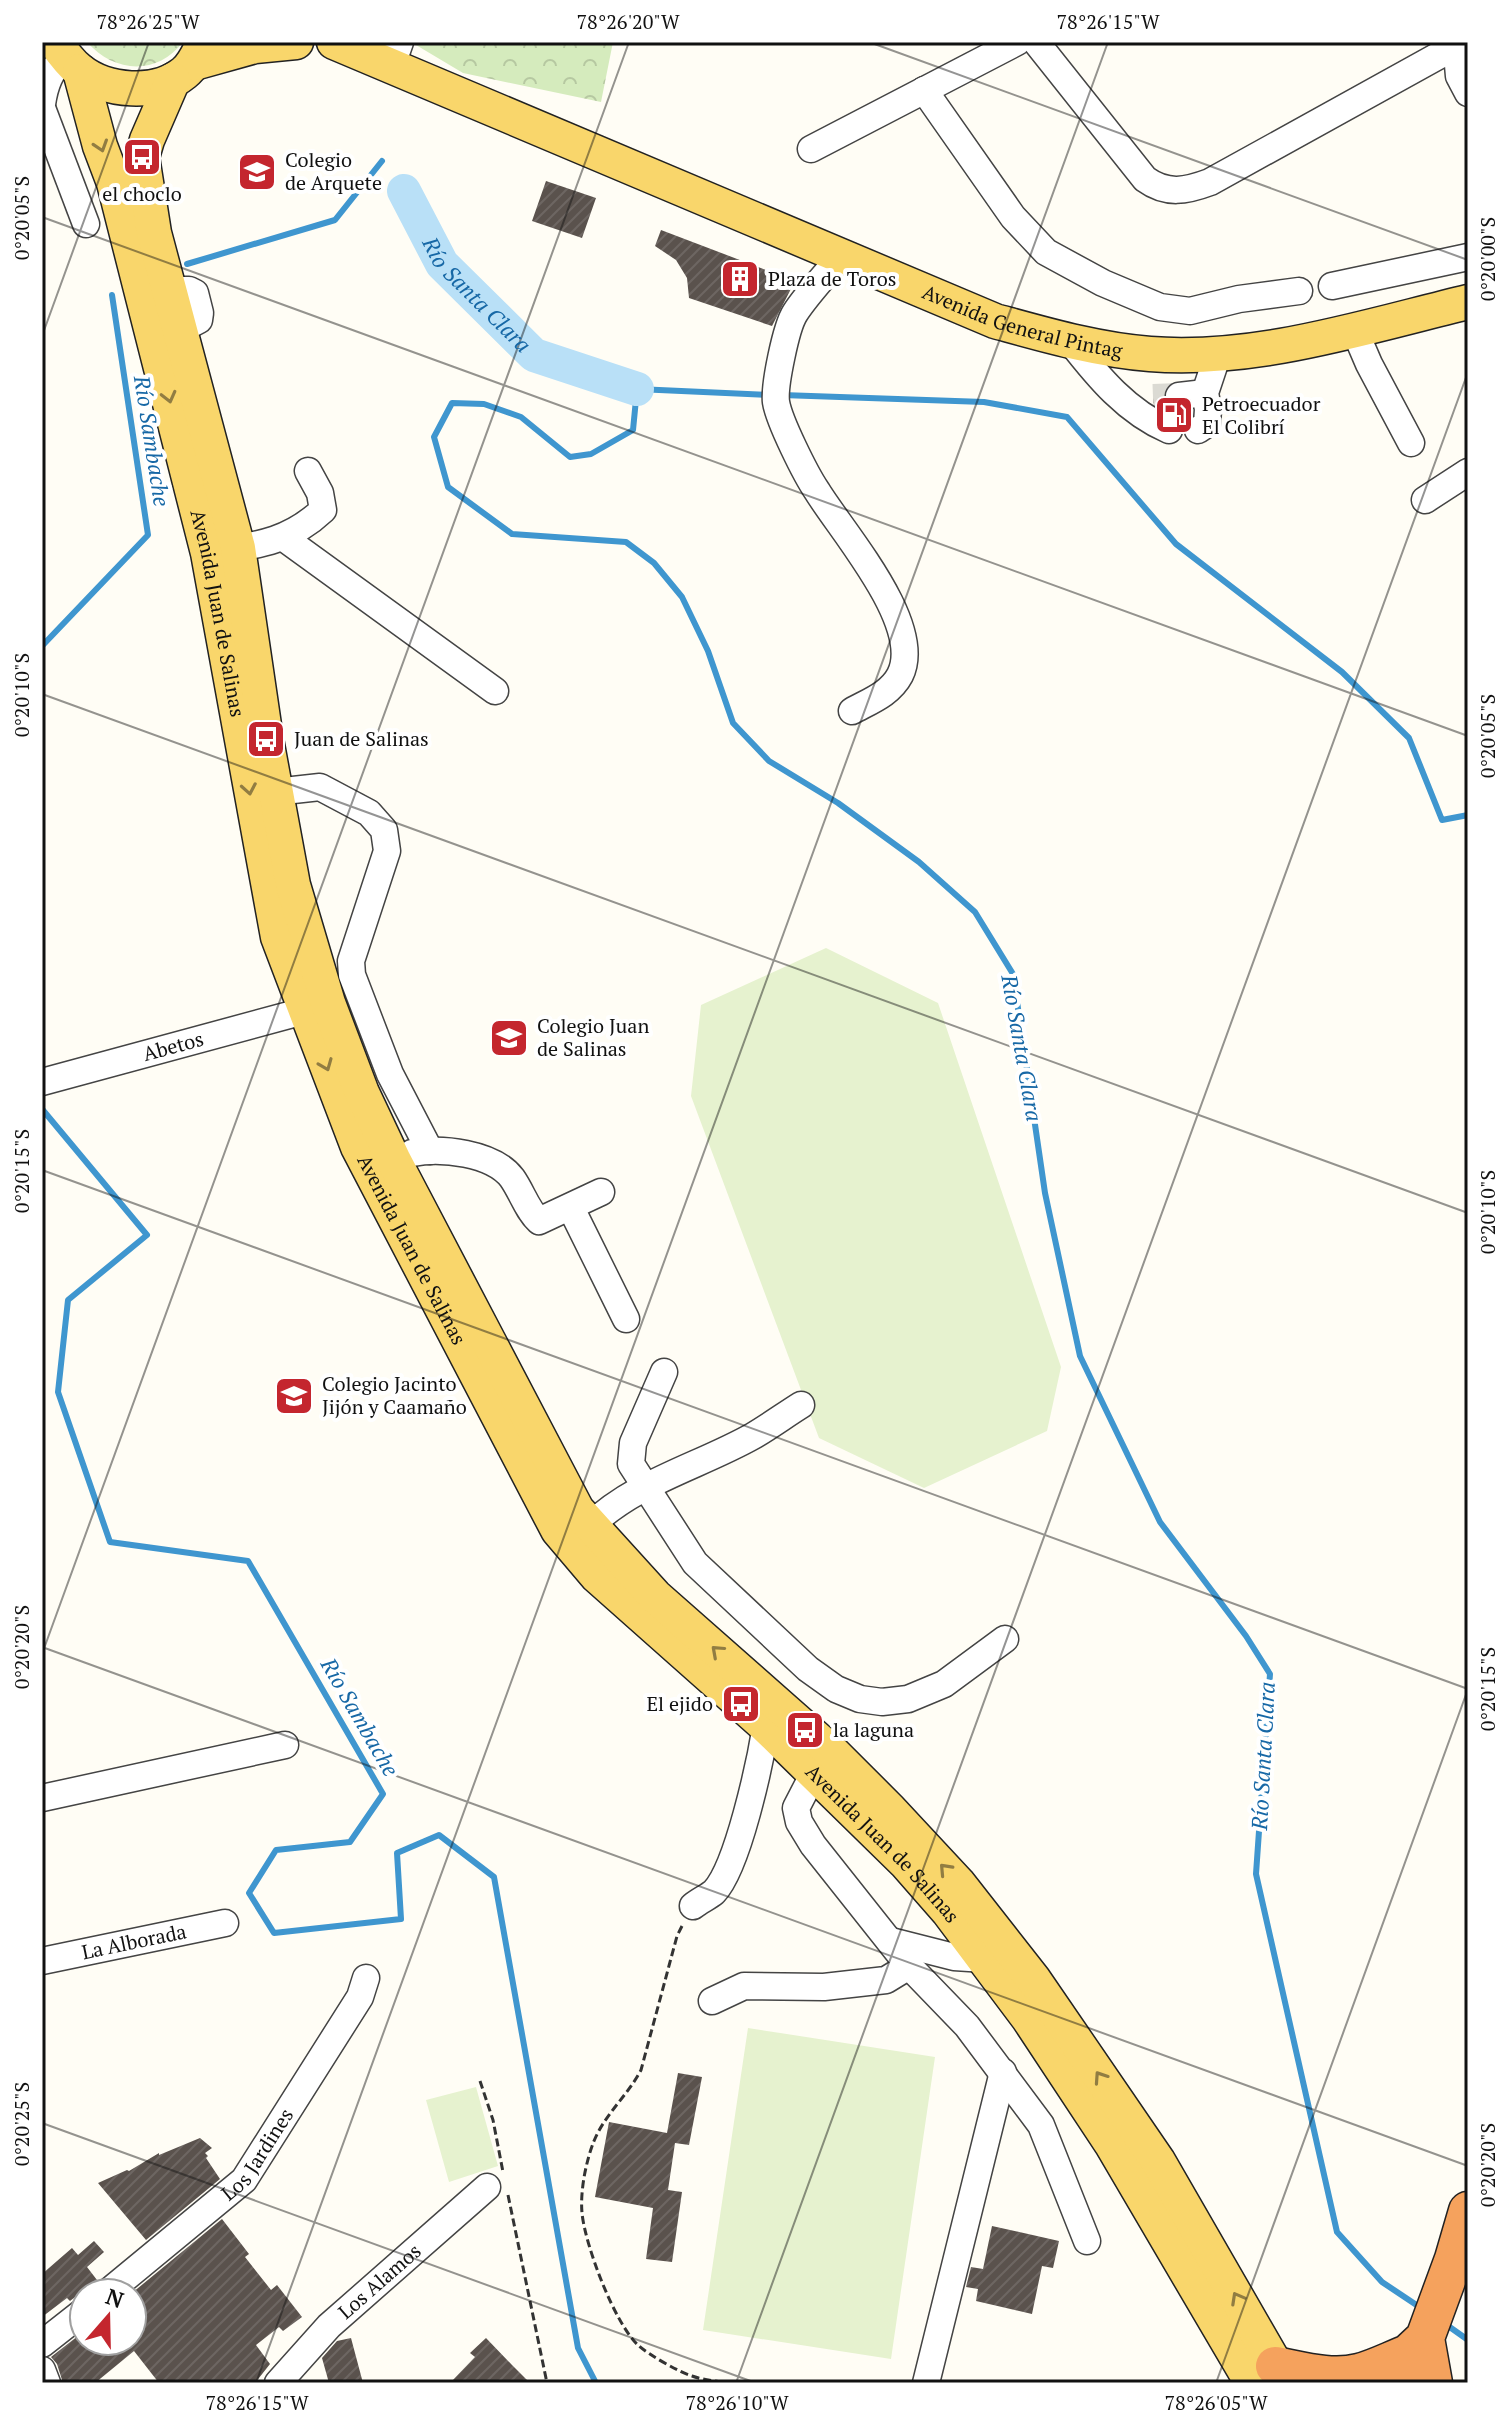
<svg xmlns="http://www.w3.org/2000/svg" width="1510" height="2425" font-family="'PT Serif',serif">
<defs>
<pattern id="park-crowns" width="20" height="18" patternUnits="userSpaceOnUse" patternTransform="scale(2)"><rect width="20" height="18" fill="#d5ebbd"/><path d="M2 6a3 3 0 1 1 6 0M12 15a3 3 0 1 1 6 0" fill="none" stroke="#b6c8a1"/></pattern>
<pattern id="building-hatch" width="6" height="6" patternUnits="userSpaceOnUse" patternTransform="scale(2)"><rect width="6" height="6" fill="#5a524d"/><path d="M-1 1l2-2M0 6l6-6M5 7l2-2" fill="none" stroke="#6d6662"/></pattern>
</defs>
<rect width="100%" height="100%" fill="#fffdf5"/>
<path fill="url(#park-crowns)" d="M 87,42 L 183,42 C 157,76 114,73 87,42 Z
M 411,42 L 613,42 L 601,102 L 463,73 Z"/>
<path fill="#e6f2cf" d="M 826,948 L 938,1003 L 1061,1367 L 1047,1431 L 924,1488 L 819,1438 L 691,1096 L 701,1005 Z
M 748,2028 L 935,2057 L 891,2359 L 703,2330 Z
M 476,2087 L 498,2166 L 449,2182 L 426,2100 Z"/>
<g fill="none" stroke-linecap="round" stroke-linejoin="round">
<path stroke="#3f96cf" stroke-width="6" d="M 187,264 L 335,220 L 382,161
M 771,395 L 637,389 L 633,430 L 591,454 L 570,457 L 521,417 L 484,404 L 452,403 L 434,437 L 448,487 L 512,534 L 626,542 L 654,563 L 682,597 L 708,651 L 733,723 L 769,761 L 838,803 L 919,862 L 975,912 L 1013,974 L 1045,1193 L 1080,1356 L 1160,1522 L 1246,1636 L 1270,1674 L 1256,1874 L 1337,2232 L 1382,2282 L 1421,2308
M 782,395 L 984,402 L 1067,417 L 1176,544 L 1342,672 L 1409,738 L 1442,820 L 1468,815
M 42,646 L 148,535 L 112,295
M 42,1109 L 147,1235 L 68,1300 L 58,1392 L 110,1542 L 248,1561 L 383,1794 L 350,1842 L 276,1850 L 249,1893 L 274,1933 L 401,1919 L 397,1853 L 439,1835 L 494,1877 L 578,2348 L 596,2383
M 1444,2323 L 1468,2340"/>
<path stroke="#b9e0f7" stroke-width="34" id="s1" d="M 404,191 L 442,264 L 534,355 L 637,389"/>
</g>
<path fill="url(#building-hatch)" d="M 546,181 L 596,198 L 582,238 L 532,221 Z
M 661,230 L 795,281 L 772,326 L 689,298 L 687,278 L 676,260 L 655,246 Z
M 1153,389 L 1165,389 L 1163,397 L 1166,405 L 1179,414 L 1172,414 L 1153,403 Z
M 678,2073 L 702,2077 L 689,2145 L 675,2143 L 668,2190 L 682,2192 L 672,2262 L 646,2259 L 653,2208 L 595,2197 L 609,2122 L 667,2133 Z
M 200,2138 L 212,2148 L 205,2153 L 208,2156 L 206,2158 L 220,2179 L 146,2240 L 98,2183 L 127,2170 L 129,2171 L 159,2153 L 159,2155 Z
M 222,2219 L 249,2254 L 245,2257 L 271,2290 L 277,2285 L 302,2317 L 283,2331 L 279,2327 L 256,2345 L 270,2364 L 255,2383 L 159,2383 L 134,2351 L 95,2383 L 63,2383 L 57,2364 L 51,2357 L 83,2332 L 84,2341 L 132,2341 L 132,2293 Z
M 992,2226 L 1059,2241 L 1053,2268 L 1042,2266 L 1032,2314 L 976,2301 L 978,2289 L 966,2287 L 971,2267 L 983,2269 Z
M 94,2241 L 104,2252 L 87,2267 L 97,2280 L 70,2301 L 67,2298 L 42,2317 L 42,2274 L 72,2248 L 78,2255 Z
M 351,2338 L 363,2383 L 329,2383 L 322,2358 L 337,2341 Z
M 486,2338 L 512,2365 L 530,2383 L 450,2383 L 475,2357 L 470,2353 Z"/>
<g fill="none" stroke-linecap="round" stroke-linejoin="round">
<path stroke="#dbdad3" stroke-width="26" stroke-dasharray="26 13" stroke-linecap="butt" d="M 1153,397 L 1179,396"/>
<defs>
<g id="minor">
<path d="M 1036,42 L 1145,179 C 1167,195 1186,191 1210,182 L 1456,46"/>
<path d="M 1456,42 L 1459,76 L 1468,93"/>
<path d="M 392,65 L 400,42"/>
<path d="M 924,90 L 1013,217 L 1046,252 L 1103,283 L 1160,307 L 1190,311 L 1239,299 L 1299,291"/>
<path d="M 42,104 C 45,84 50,72 64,56"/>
<path d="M 42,108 L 86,224"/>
<path d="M 811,149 L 1017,42"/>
<path d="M 841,256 C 826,275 808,293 795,313 C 786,327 774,386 776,402 C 779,421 806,475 817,491 C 842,532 925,625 900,675 C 890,694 870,701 852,711"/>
<path d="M 1332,286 L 1468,257"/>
<path d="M 170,290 L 189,290 L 195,293 L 200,313 L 199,320 L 180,330"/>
<path d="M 1354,329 L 1369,364 L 1411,443"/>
<path d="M 1070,341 C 1098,377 1127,412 1169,430"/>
<path d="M 1179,396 L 1205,393"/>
<path d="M 1198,430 L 1207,424 L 1208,409 L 1205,393 L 1218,354"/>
<path d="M 1425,500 L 1468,472"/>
<path d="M 284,538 L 495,691"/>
<path d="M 219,551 C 261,545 291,540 323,510 L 320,493 L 308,471"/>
<path d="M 275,792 L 320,787 L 369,813 L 384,830 L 387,851 L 351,961 L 352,975 L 390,1074 L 430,1151"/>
<path id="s2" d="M 42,1082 L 304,1011"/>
<path d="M 412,1153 C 441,1147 493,1153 512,1178 C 522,1192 527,1210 539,1221 L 601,1192"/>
<path d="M 571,1208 L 626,1319"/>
<path d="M 664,1372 L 633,1443 L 631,1464 L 695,1563 L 808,1669 L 836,1689 L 860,1699 L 882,1702 L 908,1699 L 944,1684 L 1005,1639"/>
<path d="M 590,1526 C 635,1482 700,1466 753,1436 C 770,1426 785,1415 801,1405"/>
<path d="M 825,1762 L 814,1773 L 796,1808 L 799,1822 L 813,1845 L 909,1966 L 967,2026 L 1041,2125 L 1087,2241"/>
<path d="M 42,1798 L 285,1745"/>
<path d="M 693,1906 C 699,1901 708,1897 714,1892 C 738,1867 760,1763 766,1726"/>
<path d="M 891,1941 L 954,1957 L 985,1959"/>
<path id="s3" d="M 42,1961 L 225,1923"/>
<path d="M 712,2001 L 744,1986 L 824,1987 L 886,1980 L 909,1966"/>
<path id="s4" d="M 107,2293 L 244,2180 L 360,1997 L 366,1978"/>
<path d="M 42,2344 L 84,2311"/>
<path d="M 42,2370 L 47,2383"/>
<path id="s5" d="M 278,2383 L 329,2326 L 487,2187"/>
<path d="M 926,2383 L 1003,2072"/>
</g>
<g id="major">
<path d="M 55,42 C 62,52 69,62 79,70 C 106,92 156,96 184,73 C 194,65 198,54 204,42"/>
<path id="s6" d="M 334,42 L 995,321 C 1046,335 1097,350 1150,354 C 1258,362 1364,327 1468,302"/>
<path d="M 194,63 L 255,46 L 296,42"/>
<path id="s7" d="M 80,71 L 100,146 L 114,183 L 208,553 L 278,937 L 358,1147 L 558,1530 L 597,1576 L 766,1726 L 906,1863 L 948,1911 L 1029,2019 L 1111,2143 L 1252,2383"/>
<path d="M 173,80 L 147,140 L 142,157 L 154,233 L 238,548 L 266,739 L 293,885 L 328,1003 L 362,1093 L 394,1161 L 577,1510 L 655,1596 L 834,1754 L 890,1810 L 958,1883 L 1034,1980 L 1158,2161 L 1286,2383"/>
</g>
<path id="highway" d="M 1425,2338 L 1433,2383
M 1275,2366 C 1302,2371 1331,2380 1359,2373 C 1375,2369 1392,2360 1408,2354
M 1390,2383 L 1408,2354 L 1425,2338 L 1454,2259 L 1468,2211"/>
</defs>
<use href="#minor" stroke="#444" stroke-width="29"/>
<use href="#major" stroke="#222" stroke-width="37"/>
<use href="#highway" stroke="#222" stroke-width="41"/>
<path stroke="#333" stroke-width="3" stroke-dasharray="8 4" stroke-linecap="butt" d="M 682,1926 L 677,1936 L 641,2070 C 628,2095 605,2114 594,2141 C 586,2161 580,2191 582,2213 C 585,2245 615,2325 639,2346 C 649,2355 679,2372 692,2376 C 703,2380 716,2381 728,2383
M 480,2081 L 493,2120 L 503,2172
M 508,2195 L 547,2383"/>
<use href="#minor" stroke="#fff" stroke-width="26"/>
<use href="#major" stroke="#f9d66b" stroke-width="34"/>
<use href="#highway" stroke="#f5a25d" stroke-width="38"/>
</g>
<defs><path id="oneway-chevron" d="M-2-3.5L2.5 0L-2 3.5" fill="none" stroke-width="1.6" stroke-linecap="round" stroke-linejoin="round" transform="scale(2)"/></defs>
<g stroke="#917d42">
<use href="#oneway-chevron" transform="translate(101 146) rotate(72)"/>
<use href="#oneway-chevron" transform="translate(169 397) rotate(76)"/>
<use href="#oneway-chevron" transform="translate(249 789) rotate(80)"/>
<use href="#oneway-chevron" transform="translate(326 1065) rotate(68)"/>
<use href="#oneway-chevron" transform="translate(717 1651) rotate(-138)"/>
<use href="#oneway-chevron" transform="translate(945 1869) rotate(-133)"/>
<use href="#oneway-chevron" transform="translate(1100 2077) rotate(-124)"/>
<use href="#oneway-chevron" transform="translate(1237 2298) rotate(-119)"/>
</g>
<path fill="none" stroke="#111" stroke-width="2" stroke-opacity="0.45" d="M 869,42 L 1468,260M 42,217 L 1468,736M 42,336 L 149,42M 42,694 L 1468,1213M 42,1170 L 1468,1689M 42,1647 L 1468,2166M 42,1654 L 629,42M 42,2123 L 756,2383M 256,2383 L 1108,42M 736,2383 L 1468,372M 1216,2383 L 1468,1689"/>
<defs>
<symbol id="bus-square" viewBox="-11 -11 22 22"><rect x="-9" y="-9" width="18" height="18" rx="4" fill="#c4262e" stroke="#fff"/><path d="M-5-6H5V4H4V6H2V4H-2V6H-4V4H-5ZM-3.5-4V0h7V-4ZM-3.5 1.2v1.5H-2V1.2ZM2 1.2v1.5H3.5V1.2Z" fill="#fff"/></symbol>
<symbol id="school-square" viewBox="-11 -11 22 22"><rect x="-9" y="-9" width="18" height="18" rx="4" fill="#c4262e" stroke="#fff"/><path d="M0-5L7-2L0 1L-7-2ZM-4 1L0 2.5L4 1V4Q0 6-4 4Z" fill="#fff"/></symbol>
<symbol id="building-square" viewBox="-11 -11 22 22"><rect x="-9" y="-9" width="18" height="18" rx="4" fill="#c4262e" stroke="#fff"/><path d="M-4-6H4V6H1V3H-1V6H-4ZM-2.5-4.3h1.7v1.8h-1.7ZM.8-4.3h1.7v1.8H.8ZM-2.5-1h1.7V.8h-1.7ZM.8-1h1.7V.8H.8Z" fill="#fff"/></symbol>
<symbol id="fuel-square" viewBox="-11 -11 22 22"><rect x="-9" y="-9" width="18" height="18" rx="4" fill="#c4262e" stroke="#fff"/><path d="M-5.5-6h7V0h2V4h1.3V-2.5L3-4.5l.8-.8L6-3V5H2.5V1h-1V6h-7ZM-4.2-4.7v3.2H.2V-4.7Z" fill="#fff"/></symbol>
</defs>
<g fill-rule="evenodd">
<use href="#bus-square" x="120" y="135" width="44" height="44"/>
<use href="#school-square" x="235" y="150" width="44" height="44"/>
<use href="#building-square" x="718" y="257" width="44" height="44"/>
<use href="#fuel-square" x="1152" y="393" width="44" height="44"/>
<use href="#bus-square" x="244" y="717" width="44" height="44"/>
<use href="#school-square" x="487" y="1016" width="44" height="44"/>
<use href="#school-square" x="272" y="1374" width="44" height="44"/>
<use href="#bus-square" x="719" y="1682" width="44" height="44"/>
<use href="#bus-square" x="783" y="1708" width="44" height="44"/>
</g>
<g text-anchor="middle" stroke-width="8" stroke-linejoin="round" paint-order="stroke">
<g font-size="20" fill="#111" stroke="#fff" text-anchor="start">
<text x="285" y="167">Colegio<tspan x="285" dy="23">de Arquete</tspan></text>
<text x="142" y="201" text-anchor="middle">el choclo</text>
<text x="768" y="286">Plaza de Toros</text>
<text x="1202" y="411">Petroecuador<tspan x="1202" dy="23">El Colibrí</tspan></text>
<text x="294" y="746">Juan de Salinas</text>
<text x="537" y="1033">Colegio Juan<tspan x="537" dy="23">de Salinas</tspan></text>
<text x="322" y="1391">Colegio Jacinto<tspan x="322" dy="23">Jijón y Caamaño</tspan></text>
<text x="713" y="1711" text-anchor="end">El ejido</text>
<text x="833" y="1737">la laguna</text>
</g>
<g font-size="20" fill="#111" stroke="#fff">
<text dy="7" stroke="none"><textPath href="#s6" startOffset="744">Avenida General Pintag</textPath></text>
<text dy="7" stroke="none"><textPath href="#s7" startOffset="560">Avenida Juan de Salinas</textPath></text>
<text dy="7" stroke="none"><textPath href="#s2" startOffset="136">Abetos</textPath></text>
<text dy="7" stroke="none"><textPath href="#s7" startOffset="1230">Avenida Juan de Salinas</textPath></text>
<text dy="7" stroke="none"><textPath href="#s7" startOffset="1998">Avenida Juan de Salinas</textPath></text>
<text dy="7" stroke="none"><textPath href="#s3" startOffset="94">La Alborada</textPath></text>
<text dy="7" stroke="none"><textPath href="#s4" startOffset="206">Los Jardines</textPath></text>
<text dy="7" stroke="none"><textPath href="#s5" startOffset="144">Los Alamos</textPath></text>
</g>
<g font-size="22" font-style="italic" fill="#1768a6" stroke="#fff">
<text dy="8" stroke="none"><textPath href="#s1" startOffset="128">Río Santa Clara</textPath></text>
<text transform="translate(152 441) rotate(81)" y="8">Río Sambache</text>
<text transform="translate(1022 1048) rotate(80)" y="8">Río Santa Clara</text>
<text transform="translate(360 1717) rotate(60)" y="8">Río Sambache</text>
<text transform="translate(1263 1756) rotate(-87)" y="8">Río Santa Clara</text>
</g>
</g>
<rect width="1510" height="2425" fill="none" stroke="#ffffff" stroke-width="88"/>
<g transform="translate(108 2317) rotate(20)"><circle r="38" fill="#ffffff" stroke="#a0a0a0" stroke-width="2"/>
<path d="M0-6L14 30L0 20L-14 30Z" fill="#c4262e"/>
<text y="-12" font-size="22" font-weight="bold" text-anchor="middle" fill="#111111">N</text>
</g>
<rect x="44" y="44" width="1422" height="2337" fill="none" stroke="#111" stroke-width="3"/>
<g font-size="20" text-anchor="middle" fill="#111">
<text x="148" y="29">78°26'25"W</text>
<text x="628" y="29">78°26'20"W</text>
<text x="1108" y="29">78°26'15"W</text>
<text transform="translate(22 218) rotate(-90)" y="7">0°20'05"S</text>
<text transform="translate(1488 259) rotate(-90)" y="7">0°20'00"S</text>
<text transform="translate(22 695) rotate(-90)" y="7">0°20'10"S</text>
<text transform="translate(1488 736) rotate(-90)" y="7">0°20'05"S</text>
<text transform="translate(22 1171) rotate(-90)" y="7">0°20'15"S</text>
<text transform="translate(1488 1212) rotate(-90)" y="7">0°20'10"S</text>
<text transform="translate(22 1647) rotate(-90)" y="7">0°20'20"S</text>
<text transform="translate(1488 1689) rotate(-90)" y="7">0°20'15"S</text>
<text transform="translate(22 2124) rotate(-90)" y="7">0°20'25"S</text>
<text transform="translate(1488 2165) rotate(-90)" y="7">0°20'20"S</text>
<text x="257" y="2410">78°26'15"W</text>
<text x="737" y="2410">78°26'10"W</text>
<text x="1216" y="2410">78°26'05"W</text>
</g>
</svg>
